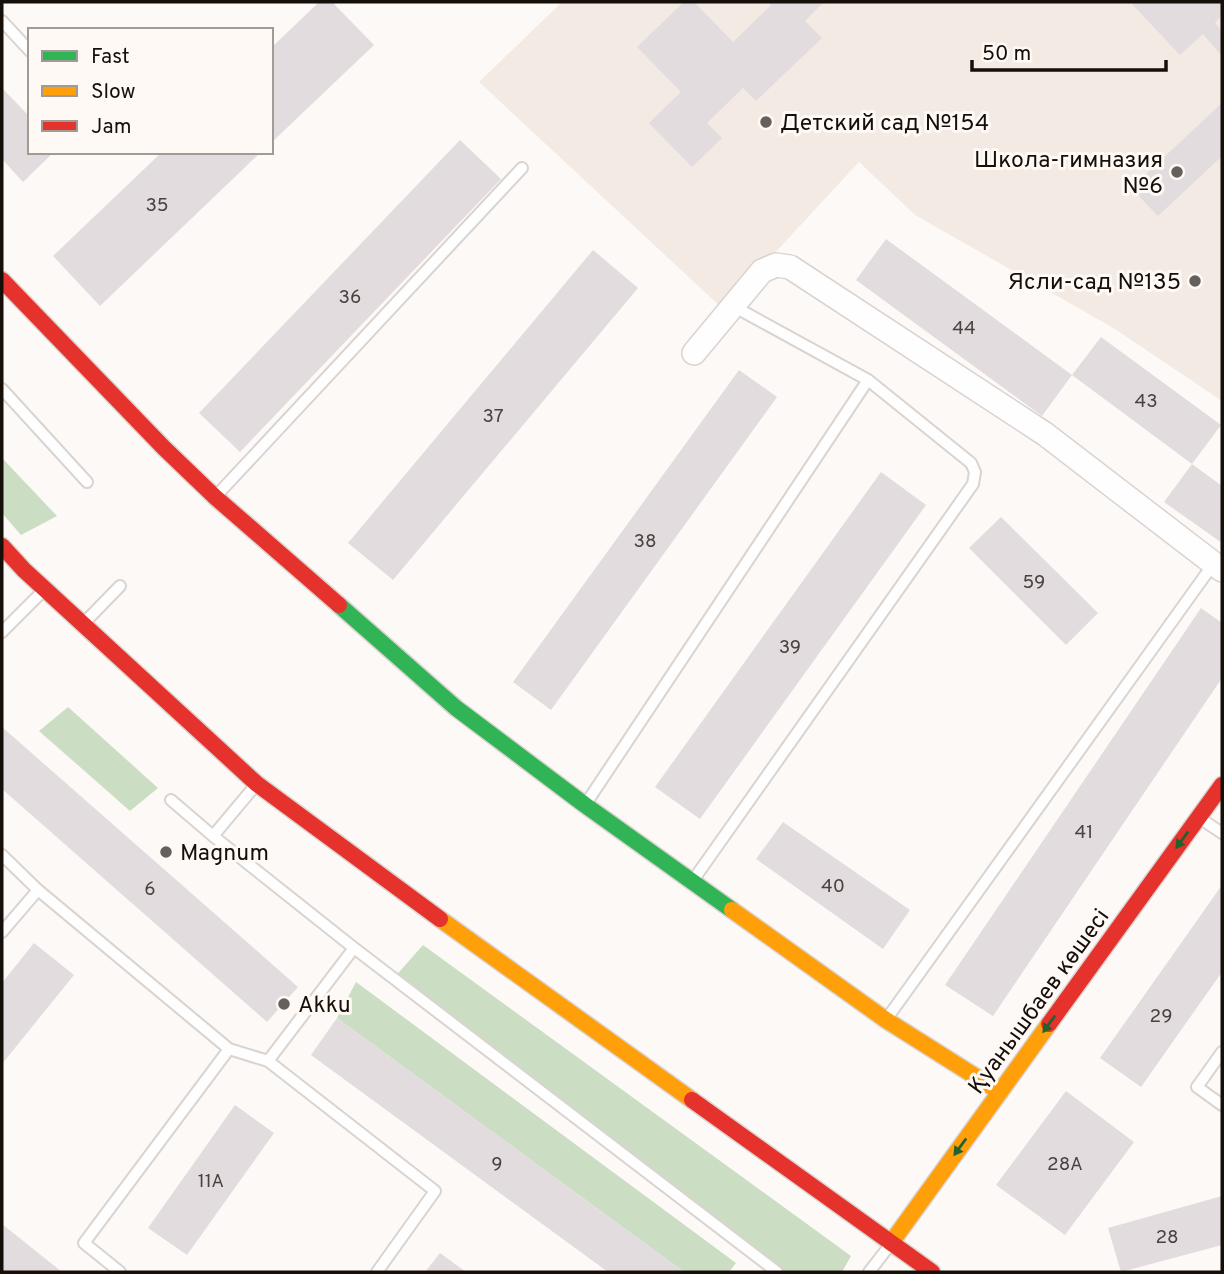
<svg xmlns="http://www.w3.org/2000/svg" width="1224" height="1274" font-family="Overpass,sans-serif">
<rect width="100%" height="100%" fill="#fcf9f7"/>
<path fill="#f3eae4" d="M 562,2 L 1222,2 L 1222,401 L 1115,329 L 915,215 L 859,162 L 723,309 L 479,82 Z"/>
<path fill="#cbdec3" d="M 2,458 L 57,516 L 21,535 L 2,513 Z
M 68,707 L 158,788 L 130,811 L 39,731 Z
M 423,945 L 851,1256 L 842,1272 L 782,1272 L 393,979 Z
M 356,982 L 736,1263 L 729,1272 L 684,1272 L 337,1018 Z"/>
<path fill="#e2dcdf" d="M 319,2 L 332,2 L 374,45 L 271,143 L 271,48 Z
M 684,2 L 694,2 L 733,42 L 771,5 L 768,2 L 824,2 L 805,21 L 822,38 L 756,101 L 743,88 L 707,123 L 722,138 L 692,167 L 649,123 L 681,92 L 637,47 Z
M 1130,2 L 1222,2 L 1222,15 L 1215,23 L 1222,31 L 1222,56 L 1203,34 L 1180,55 Z
M 2,88 L 30,117 L 30,152 L 54,152 L 23,182 L 2,159 Z
M 1222,103 L 1222,156 L 1158,216 L 1131,188 Z
M 460,140 L 501,179 L 240,452 L 199,413 Z
M 162,152 L 261,152 L 100,306 L 53,256 Z
M 886,239 L 1072,375 L 1042,416 L 856,280 Z
M 593,250 L 638,288 L 393,580 L 348,543 Z
M 1101,337 L 1221,425 L 1192,464 L 1072,375 Z
M 739,370 L 777,397 L 551,710 L 513,682 Z
M 1192,464 L 1222,486 L 1222,543 L 1164,502 Z
M 881,472 L 926,505 L 700,819 L 655,787 Z
M 1001,517 L 1098,613 L 1066,645 L 969,548 Z
M 1201,608 L 1222,623 L 1222,678 L 993,1016 L 945,985 Z
M 2,727 L 298,987 L 267,1022 L 2,789 Z
M 783,822 L 910,910 L 883,949 L 756,859 Z
M 1222,885 L 1222,972 L 1141,1087 L 1100,1058 Z
M 34,943 L 74,975 L 2,1064 L 2,983 Z
M 337,1018 L 684,1272 L 608,1272 L 311,1055 Z
M 1066,1091 L 1134,1142 L 1065,1235 L 996,1185 Z
M 235,1105 L 274,1133 L 187,1255 L 148,1228 Z
M 1222,1196 L 1222,1245 L 1121,1272 L 1108,1228 Z
M 2,1224 L 62,1272 L 2,1272 Z
M 440,1253 L 466,1272 L 425,1272 Z"/>
<g fill="none" stroke-linecap="round" stroke-linejoin="round">
<defs>
<path id="lane" d="M 2,21 L 30,51
M 2,389 L 87,482
M 217,495 L 522,168
M 84,623 L 120,586
M 2,632 L 43,591
M 171,800 L 213,836 L 354,948 L 777,1272
M 587,802 L 868,380
M 1201,819 L 1222,833
M 213,836 L 254,787
M 2,855 L 38,890 L 229,1049 L 268,1061 L 435,1191 L 377,1272
M 694,879 L 973,484 L 975,472 L 971,463 L 868,380 L 733,306
M 2,932 L 38,890
M 888,1017 L 1214,563
M 1222,1052 L 1197,1087 L 1222,1105
M 268,1061 L 354,948
M 120,1272 L 84,1243 L 229,1049
M 869,1272 L 890,1245"/>
<path id="street" d="M 694,353 L 762,271 L 776,265 L 790,267 L 1045,434 L 1222,570"/>
<path id="fast" d="M 339,605 L 456,708 L 585,805 L 732,910"/>
<path id="slow" d="M 732,910 L 886,1020 L 1000,1092
M 440,919 L 692,1100
M 891,1243 L 1049,1024"/>
<path id="jam" d="M 2,280 L 164,448 L 215,497 L 339,605
M 2,546 L 24,570 L 257,784 L 440,919
M 1049,1024 L 1222,785
M 692,1100 L 932,1272"/>
</defs>
<use href="#lane" stroke="#dad3cf" stroke-width="14"/>
<use href="#street" stroke="#dad3cf" stroke-width="26"/>
<use href="#fast" stroke="#dad3cf" stroke-width="19"/>
<use href="#slow" stroke="#dad3cf" stroke-width="19"/>
<use href="#jam" stroke="#dad3cf" stroke-width="19"/>
<use href="#lane" stroke="#fffefe" stroke-width="10"/>
<use href="#street" stroke="#fffefe" stroke-width="23"/>
<use href="#fast" stroke="#30b455" stroke-width="16"/>
<use href="#slow" stroke="#ff9f0a" stroke-width="16"/>
<use href="#jam" stroke="#e5322d" stroke-width="16"/>
</g>
<defs><path id="oneway-solid" d="M-6-.8H1V-3.2L6.5 0L1 3.2V.8H-6Z" transform="scale(1.75)"/></defs>
<g fill="#23612e">
<use href="#oneway-solid" transform="translate(1182 840) rotate(126)"/>
<use href="#oneway-solid" transform="translate(1049 1024) rotate(126)"/>
<use href="#oneway-solid" transform="translate(960 1147) rotate(126)"/>
</g>
<g fill="#66605c" stroke="#fef9f5" stroke-width="2.5">
<circle cx="766" cy="122" r="7"/>
<circle cx="1177" cy="172" r="7"/>
<circle cx="1195" cy="281" r="7"/>
<circle cx="166" cy="852" r="7"/>
<circle cx="284" cy="1004" r="7"/>
</g>
<g text-anchor="middle" stroke-width="6" stroke-linejoin="round" paint-order="stroke">
<g font-size="19" fill="#49423e">
<text x="157" y="211">35</text>
<text x="350" y="303">36</text>
<text x="964" y="334">44</text>
<text x="1146" y="407">43</text>
<text x="493" y="422">37</text>
<text x="645" y="547">38</text>
<text x="1034" y="588">59</text>
<text x="790" y="653">39</text>
<text x="1084" y="838">41</text>
<text x="833" y="892">40</text>
<text x="150" y="895">6</text>
<text x="1161" y="1022">29</text>
<text x="497" y="1170">9</text>
<text x="1065" y="1170">28А</text>
<text x="211" y="1187">11А</text>
<text x="1167" y="1243">28</text>
</g>
<g font-size="23" fill="#160e08" stroke="#fef9f5" text-anchor="start">
<text x="780" y="130">Детский сад №154</text>
<text x="1163" y="167" text-anchor="end">Школа-гимназия<tspan x="1163" dy="26">№6</tspan></text>
<text x="1181" y="289" text-anchor="end">Ясли-сад №135</text>
<text x="180" y="860">Magnum</text>
<text x="298" y="1012">Akku</text>
</g>
<g font-size="23" fill="#160e08" stroke="#fef9f5">
<text transform="translate(1038 1001) rotate(-54)" y="8">Қуанышбаев көшесі</text>
</g>
</g>
<rect width="1224" height="1274" fill="none" stroke="#160e08" stroke-width="7"/>
<rect x="28" y="28" width="245" height="126" fill="#fef9f5" stroke="#a19b96" stroke-width="2"/>
<rect x="42" y="51" width="35" height="10" fill="#30b455" stroke="#a19b96" stroke-width="2"/>
<text x="91" y="63" font-size="21" fill="#160e08">Fast</text>
<rect x="42" y="86" width="35" height="10" fill="#ff9f0a" stroke="#a19b96" stroke-width="2"/>
<text x="91" y="98" font-size="21" fill="#160e08">Slow</text>
<rect x="42" y="121" width="35" height="10" fill="#e5322d" stroke="#a19b96" stroke-width="2"/>
<text x="91" y="133" font-size="21" fill="#160e08">Jam</text>
<path d="M972 60v10h194v-10" fill="none" stroke="#160e08" stroke-width="3.5"/>
<text x="982" y="60" font-size="21" fill="#160e08" stroke="#fef9f5" stroke-width="5" paint-order="stroke">50 m</text>
</svg>
